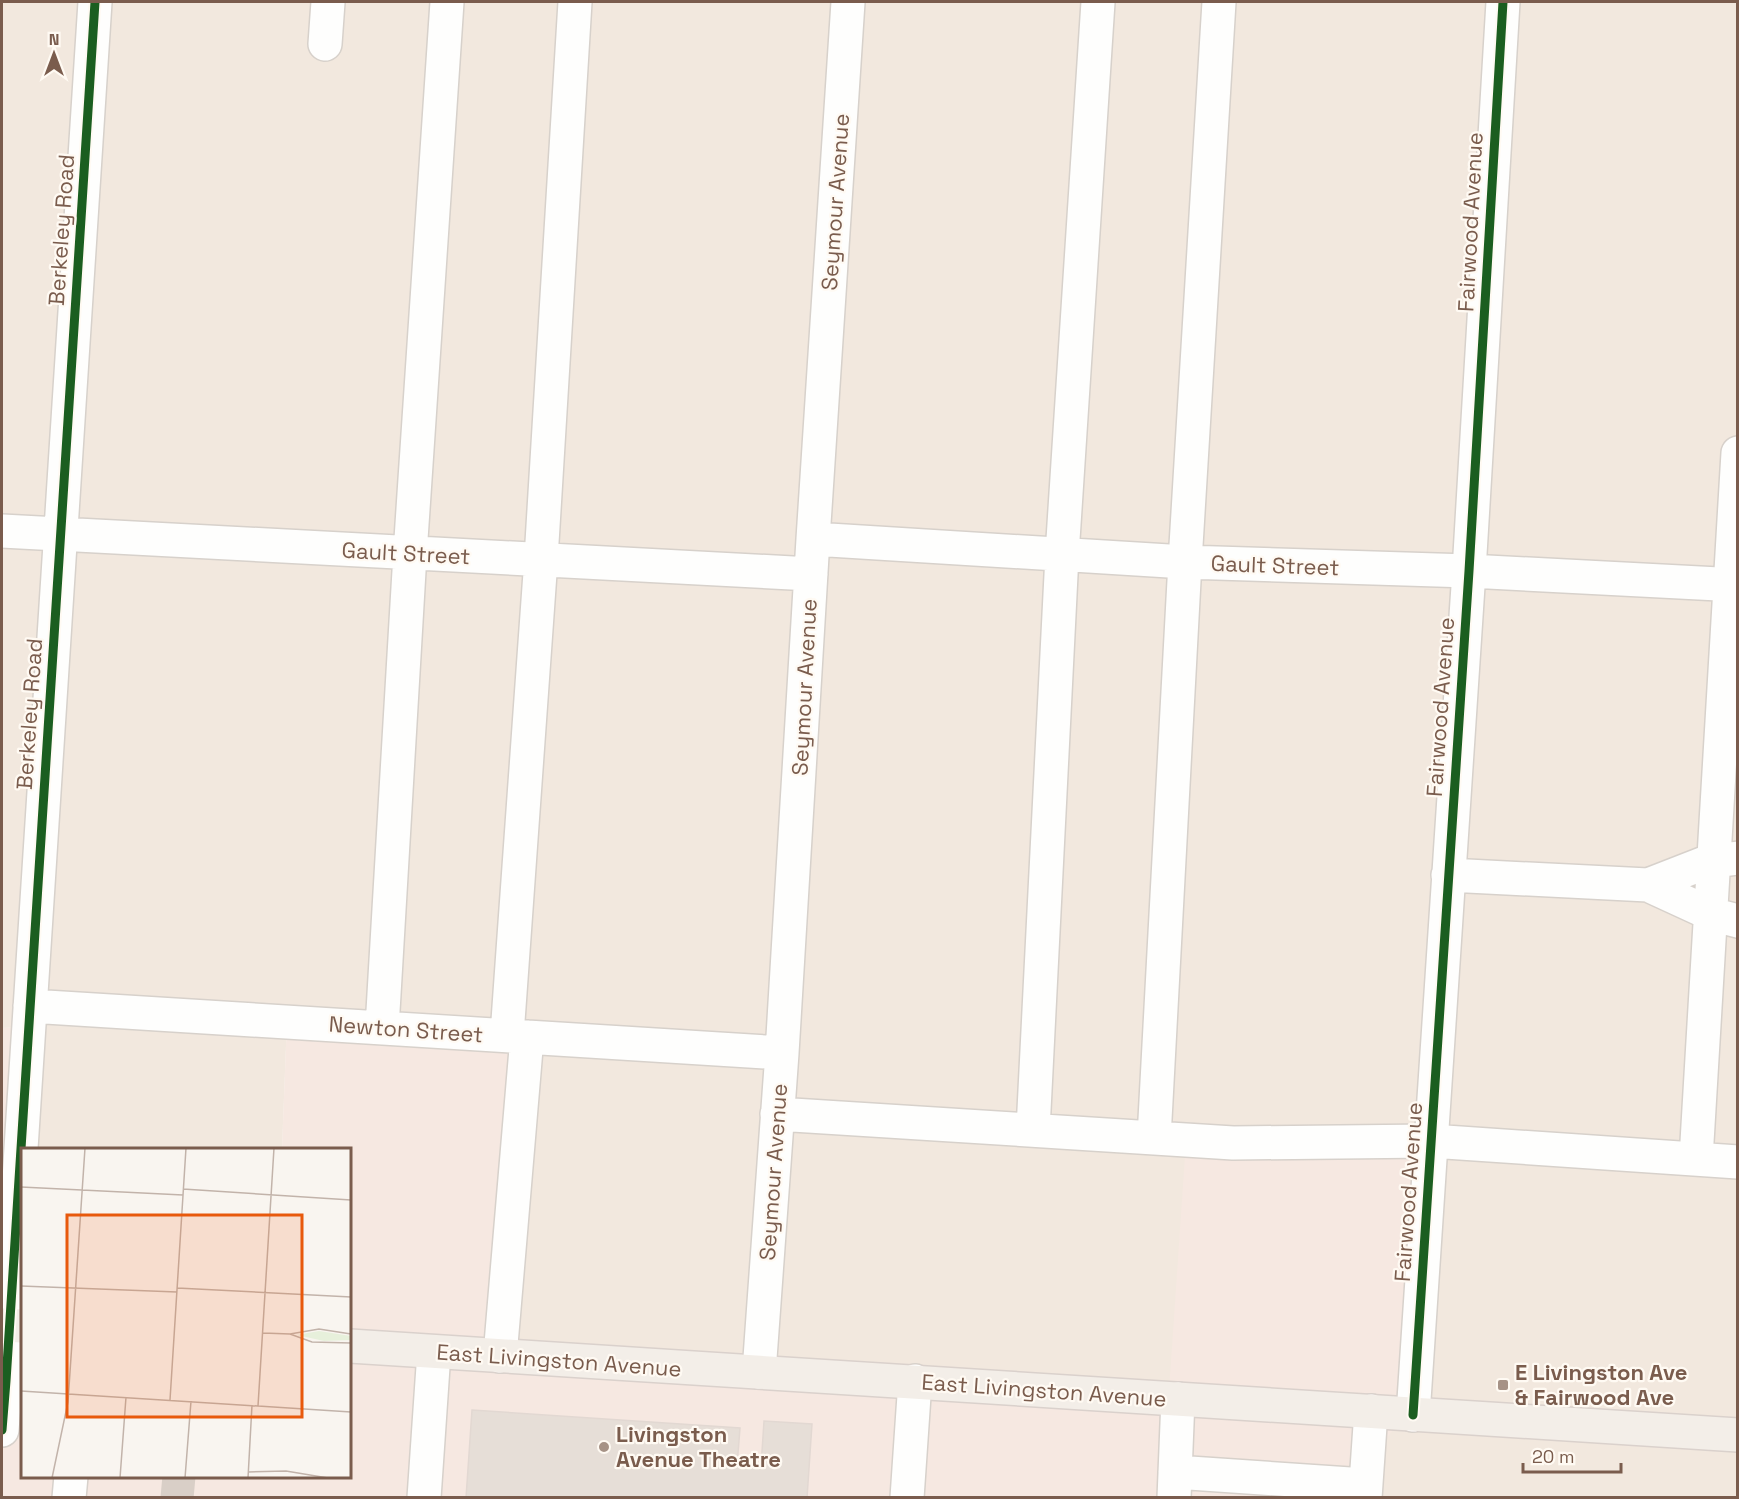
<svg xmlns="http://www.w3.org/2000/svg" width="1739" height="1499" font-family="'Space Grotesk',sans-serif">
<rect width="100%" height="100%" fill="#f9f5f0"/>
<path fill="#f2e8de" d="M 2,2 L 1737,2 L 1737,1497 L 1373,1497 L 1169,1392 L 505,1352 L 287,1020 L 282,1149 L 22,1150 L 28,1027 L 2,1028 Z"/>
<path fill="#f6e8e1" d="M 287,1019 L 525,1033 L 505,1351 L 1169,1391 L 1186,1141 L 1432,1144 L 1408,1410 L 1377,1451 L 1373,1497 L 2,1497 L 2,1028 L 29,1027 L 22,1318 L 22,1476 L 350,1476 L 350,1150 L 282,1149 Z"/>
<path fill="#e6ded7" stroke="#e2d8d2" stroke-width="1.5" d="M 472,1410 L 740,1428 L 737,1466 L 761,1467 L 764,1421 L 812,1424 L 807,1498 L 466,1498 Z"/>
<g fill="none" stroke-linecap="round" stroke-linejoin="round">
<path stroke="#d9cfc7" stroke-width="33" stroke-dasharray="33 16" stroke-linecap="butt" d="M 177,1498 L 179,1476"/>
<defs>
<path id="minor" d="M 325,44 L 328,2
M 2,531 L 811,574
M 813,539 L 1185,562 L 1469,571 L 1738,585
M 1448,875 L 1648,885 L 1711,914 L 1738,921
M 1648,885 L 1707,862 L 1738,858
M 30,1006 L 782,1053
M 382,1028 L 410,554 L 447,2
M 507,1035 L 541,559 L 575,2
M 777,1114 L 1233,1143 L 1431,1141 L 1738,1162
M 1033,1130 L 1062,555 L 1098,2
M 1154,1138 L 1185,562 L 1219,2
M 1696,1159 L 1738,453
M 500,1356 L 527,1037
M 759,1372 L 782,1053 L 813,539 L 848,2
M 1413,1415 L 1469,571 L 1503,2
M 2,1430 L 6,1381 L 95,2
M 1175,1472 L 1365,1485
M 69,1498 L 71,1476
M 424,1498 L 434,1352
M 907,1498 L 915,1381
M 1174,1498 L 1178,1399
M 1365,1498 L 1371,1411"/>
<path id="major" d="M 2,1325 L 22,1326
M 350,1346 L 1738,1435"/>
</defs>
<use href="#minor" stroke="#d7d1cb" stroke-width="36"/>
<use href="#major" stroke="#dad1cc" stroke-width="36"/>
<use href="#minor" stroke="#fefefd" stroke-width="33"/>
<use href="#major" stroke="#f3eee8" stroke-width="33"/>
<defs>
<path id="cycleway" d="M 1413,1415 L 1469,571 L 1503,2
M 2,1430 L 6,1381 L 95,2"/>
</defs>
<use href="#cycleway" stroke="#fffaf3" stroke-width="13"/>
<use href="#cycleway" stroke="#1b5e20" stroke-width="9"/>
</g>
<g fill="#a69286" stroke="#fffaf3" stroke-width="2">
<rect x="1497" y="1379" width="12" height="12" rx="3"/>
<circle cx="604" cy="1447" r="6"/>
</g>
<g text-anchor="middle" stroke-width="4.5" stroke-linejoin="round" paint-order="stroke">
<g font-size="22" fill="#7a5c4d" stroke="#fffaf3">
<text transform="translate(835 202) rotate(-86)" y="8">Seymour Avenue</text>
<text transform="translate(1470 222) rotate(-87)" y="8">Fairwood Avenue</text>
<text transform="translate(61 230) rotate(-86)" y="8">Berkeley Road</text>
<text transform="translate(406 553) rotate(3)" y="8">Gault Street</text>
<text transform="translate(1275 565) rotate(2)" y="8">Gault Street</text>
<text transform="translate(804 687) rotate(-87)" y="8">Seymour Avenue</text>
<text transform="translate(1440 707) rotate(-86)" y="8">Fairwood Avenue</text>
<text transform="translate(29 714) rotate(-86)" y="8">Berkeley Road</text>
<text transform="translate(406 1029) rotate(4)" y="8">Newton Street</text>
<text transform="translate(773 1172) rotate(-86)" y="8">Seymour Avenue</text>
<text transform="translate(1408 1192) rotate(-86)" y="8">Fairwood Avenue</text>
<text transform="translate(559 1360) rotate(4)" y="8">East Livingston Avenue</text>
<text transform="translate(1044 1390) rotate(4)" y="8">East Livingston Avenue</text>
</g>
<g font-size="22" font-weight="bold" fill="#7a5c4d" stroke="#fffaf3" text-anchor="start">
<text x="1515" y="1380">E Livingston Ave<tspan x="1515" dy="25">&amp; Fairwood Ave</tspan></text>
<text x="616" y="1442">Livingston<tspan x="616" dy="25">Avenue Theatre</tspan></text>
</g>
</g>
<g transform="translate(21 1148)">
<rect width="330" height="330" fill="#f9f5f0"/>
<path d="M 298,183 L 330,188 L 330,192 L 303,193 L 276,187 Z" fill="#e7f0db"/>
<path fill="none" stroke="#c2b3aa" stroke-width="1.5" d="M 0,39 L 162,47M 162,41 L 330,52M 0,138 L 156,144M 156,140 L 330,149M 242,185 L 269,186 L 291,194 L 330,195M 269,186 L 298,181 L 330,186M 0,243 L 330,264M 149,252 L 165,0M 237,258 L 253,0M 227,324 L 265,323 L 307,330M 31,330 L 47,254 L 64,0M 99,330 L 105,249M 164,330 L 170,253M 227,330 L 231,257"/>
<path fill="#e8590c" fill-opacity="0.15" stroke="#e8590c" stroke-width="3" d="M 46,67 L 281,67 L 281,269 L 46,269 Z"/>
<rect width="330" height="330" fill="none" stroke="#7a5c4d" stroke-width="3"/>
</g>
<rect width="1739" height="1499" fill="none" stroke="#7a5c4d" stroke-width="6"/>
<g transform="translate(54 54)" stroke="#fffaf3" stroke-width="4.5" paint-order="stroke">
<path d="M0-4.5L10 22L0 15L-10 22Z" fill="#7a5c4d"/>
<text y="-9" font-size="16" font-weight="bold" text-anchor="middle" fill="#7a5c4d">N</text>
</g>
<path d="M1523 1463v9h98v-9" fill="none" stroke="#7a5c4d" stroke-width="3"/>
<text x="1532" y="1463" font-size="18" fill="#7a5c4d" stroke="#fffaf3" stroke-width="4.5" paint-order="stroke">20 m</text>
</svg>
